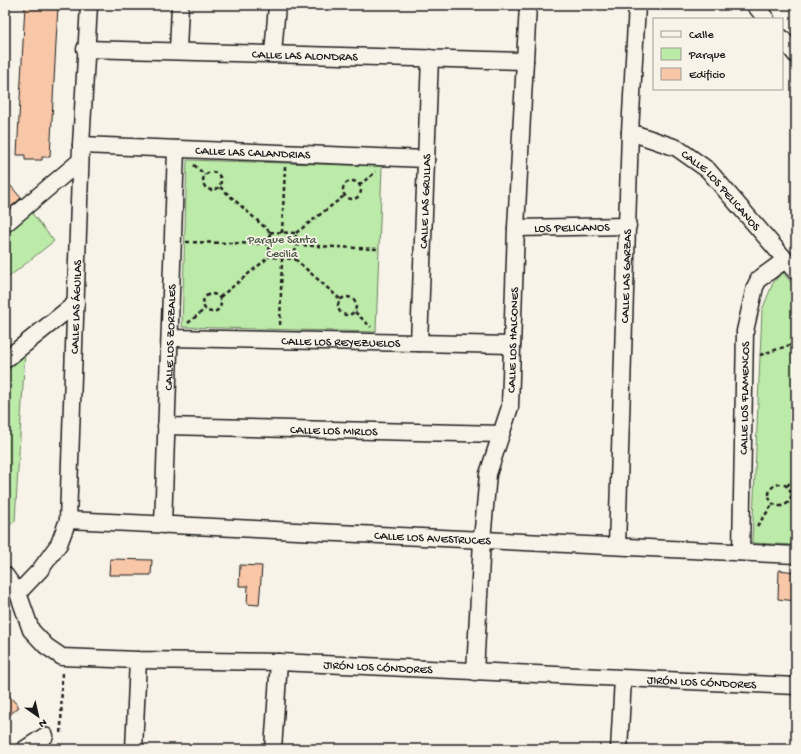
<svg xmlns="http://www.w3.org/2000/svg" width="801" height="754" font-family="'Gochi Hand',sans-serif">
<rect width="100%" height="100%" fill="#f7f3e8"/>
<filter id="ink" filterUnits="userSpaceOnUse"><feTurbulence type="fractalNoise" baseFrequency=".025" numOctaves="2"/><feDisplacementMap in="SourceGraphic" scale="8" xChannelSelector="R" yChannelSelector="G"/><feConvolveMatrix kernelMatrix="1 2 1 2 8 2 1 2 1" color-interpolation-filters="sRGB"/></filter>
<g filter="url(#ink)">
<path fill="#bceaa8" stroke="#6c8362" d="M 187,160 L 382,166 L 376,332 L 182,327 Z
M 31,212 L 54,241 L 5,280 L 5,233 Z
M 782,272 L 796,288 L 796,545 L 752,543 L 762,310 L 773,283 Z
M 25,351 L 15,521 L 5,529 L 5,368 Z"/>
<path fill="#f8c7a8" stroke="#1c1c1c" d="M 25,5 L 58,5 L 50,157 L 42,157 L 42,160 L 25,160 L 25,155 L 17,155 Z
M 5,179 L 21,198 L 5,212 Z
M 110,559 L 152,560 L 151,575 L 109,575 Z
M 240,565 L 262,566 L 259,605 L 247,604 L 248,586 L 239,586 Z
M 779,570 L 796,572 L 796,601 L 778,599 Z
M 5,691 L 19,707 L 5,719 Z"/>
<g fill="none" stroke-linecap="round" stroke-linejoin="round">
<defs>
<g id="minor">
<path d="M 755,5 L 766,19"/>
<path d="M 782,38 L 796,55"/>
<path id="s1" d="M 85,49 L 525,61"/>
<path d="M 178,51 L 180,5"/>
<path d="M 273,54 L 277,5"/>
<path id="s2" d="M 630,132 L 677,148 L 708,170 L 796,272"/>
<path id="s3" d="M 81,145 L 426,159"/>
<path d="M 5,224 L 80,161"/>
<path id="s4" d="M 516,228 L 628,226"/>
<path id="s5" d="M 170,338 L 512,345"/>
<path id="s6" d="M 419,343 L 430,58"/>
<path d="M 5,360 L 76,303"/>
<path id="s7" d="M 166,426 L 501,434"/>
<path id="s8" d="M 68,520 L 796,555"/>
<path id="s9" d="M 163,525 L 176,149"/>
<path id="s10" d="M 617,546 L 630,132 L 637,5"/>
<path id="s11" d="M 741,552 L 745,331 L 755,287 L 759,279 L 785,260"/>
<path id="s12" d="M 5,575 L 18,593 L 31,630 L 46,646 L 62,657 L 138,660 L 279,662 L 796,686"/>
<path id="s13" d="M 18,593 L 40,570 L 59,544 L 68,520 L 81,145 L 89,5"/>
<path id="s14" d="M 475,672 L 482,540 L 488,474 L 510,407 L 516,228 L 528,5"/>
<path d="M 25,749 L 45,736"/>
<path d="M 134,749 L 138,660"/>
<path d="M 273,749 L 279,662"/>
<path d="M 619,749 L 623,679"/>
</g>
</defs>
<use href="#minor" stroke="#1c1c1c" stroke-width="19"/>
<path stroke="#1c1c1c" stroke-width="2.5" stroke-dasharray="4 3" stroke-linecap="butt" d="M 194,165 L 205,175
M203 181a9 9 0 1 1 18 0a9 9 0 1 1-18 0Z
M343 190a9 9 0 1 1 18 0a9 9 0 1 1-18 0Z
M 359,185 L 376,172
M 220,187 L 270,232
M 270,232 L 296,233 L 295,259 L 269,257 Z
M 282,233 L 285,167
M 296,233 L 344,196
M 186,242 L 270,244
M 296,245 L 377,249
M 295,259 L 341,300
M203 303a9 9 0 1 1 18 0a9 9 0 1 1-18 0Z
M338 306a9 9 0 1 1 18 0a9 9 0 1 1-18 0Z
M 220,297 L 269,257
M 355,312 L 371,327
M 188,323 L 205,309
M 280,325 L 282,258
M 760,355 L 796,343
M769 495a11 11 0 1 1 22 0a11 11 0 1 1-22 0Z
M 787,486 L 796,476
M 757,526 L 773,504
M 61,733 L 62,672"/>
<use href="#minor" stroke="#f7f3e8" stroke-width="16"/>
</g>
</g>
<g text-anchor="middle" stroke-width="3.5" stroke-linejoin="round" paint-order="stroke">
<g font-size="12" fill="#1c1c1c" stroke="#f7f3e8">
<text dy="4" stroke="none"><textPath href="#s1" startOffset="220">CALLE LAS ALONDRAS</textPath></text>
<text dy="4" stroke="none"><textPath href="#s3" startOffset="172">CALLE LAS CALANDRIAS</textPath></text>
<text dy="4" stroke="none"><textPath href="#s2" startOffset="111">CALLE LOS PELICANOS</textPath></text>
<text dy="4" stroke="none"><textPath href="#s6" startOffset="142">CALLE LAS GRULLAS</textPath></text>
<text dy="4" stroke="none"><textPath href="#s4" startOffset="56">LOS PELICANOS</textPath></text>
<text dy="4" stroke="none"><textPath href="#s10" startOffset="270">CALLE LAS GARZAS</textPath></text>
<text dy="4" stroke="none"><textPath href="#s13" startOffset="303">CALLE LAS ÁGUILAS</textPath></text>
<text dy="4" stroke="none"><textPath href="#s9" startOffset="188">CALLE LOS ZORZALES</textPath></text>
<text dy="4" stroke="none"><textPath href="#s14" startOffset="336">CALLE LOS HALCONES</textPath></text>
<text dy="4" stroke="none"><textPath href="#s5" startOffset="171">CALLE LOS REYEZUELOS</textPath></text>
<text dy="4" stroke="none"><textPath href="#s11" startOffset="154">CALLE LOS FLAMENCOS</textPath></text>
<text dy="4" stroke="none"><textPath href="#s7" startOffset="168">CALLE LOS MIRLOS</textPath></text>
<text dy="4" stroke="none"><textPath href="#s8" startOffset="365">CALLE LOS AVESTRUCES</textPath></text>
<text dy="4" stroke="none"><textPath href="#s12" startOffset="419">JIRÓN LOS CÓNDORES</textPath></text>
<text dy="4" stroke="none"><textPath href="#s12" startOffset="743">JIRÓN LOS CÓNDORES</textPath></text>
</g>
<g font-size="12" fill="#4c5a46" stroke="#f7f3e8">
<text x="282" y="243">Parque Santa<tspan x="282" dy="14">Cecilia</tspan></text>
</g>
</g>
<rect width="801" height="754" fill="none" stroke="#f7f3e8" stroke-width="20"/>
<rect x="10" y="10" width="781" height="734" fill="none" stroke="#1c1c1c" stroke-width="1.5" filter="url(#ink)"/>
<rect x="653" y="18" width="130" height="72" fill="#f7f3e8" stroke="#9f9d96"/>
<rect x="661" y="31" width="20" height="6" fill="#f7f3e8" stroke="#9f9d96"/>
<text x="689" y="38" font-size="12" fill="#1c1c1c">Calle</text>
<rect x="661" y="48" width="20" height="12" fill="#bceaa8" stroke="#9f9d96"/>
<text x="689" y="58" font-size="12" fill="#1c1c1c">Parque</text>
<rect x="661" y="68" width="20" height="12" fill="#f8c7a8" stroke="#9f9d96"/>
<text x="689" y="78" font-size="12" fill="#1c1c1c">Edificio</text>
<g transform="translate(38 716) rotate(146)" stroke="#f7f3e8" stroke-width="3" paint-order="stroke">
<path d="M0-3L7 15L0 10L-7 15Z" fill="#1c1c1c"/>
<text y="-6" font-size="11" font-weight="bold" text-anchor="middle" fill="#1c1c1c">N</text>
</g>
</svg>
